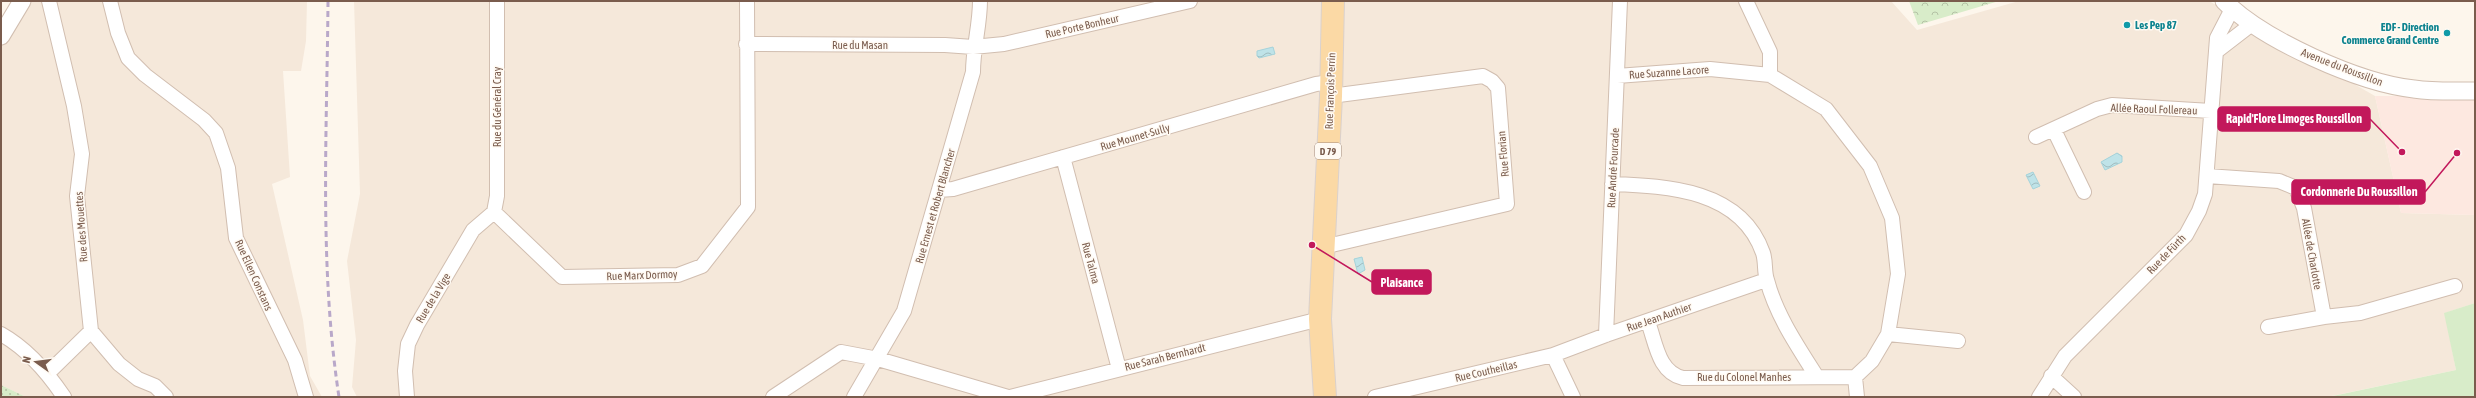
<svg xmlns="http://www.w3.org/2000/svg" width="2476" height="398" font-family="'Asap Condensed',sans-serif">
<defs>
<pattern id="grass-dots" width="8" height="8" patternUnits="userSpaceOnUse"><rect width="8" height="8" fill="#d8ecc9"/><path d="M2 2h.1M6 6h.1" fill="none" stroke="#b4c2a5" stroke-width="1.8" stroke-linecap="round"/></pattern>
<pattern id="forest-crowns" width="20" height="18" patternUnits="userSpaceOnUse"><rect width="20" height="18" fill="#d8ecc9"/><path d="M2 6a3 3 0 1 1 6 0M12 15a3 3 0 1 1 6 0" fill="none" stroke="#b4c2a5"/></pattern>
<pattern id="water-waves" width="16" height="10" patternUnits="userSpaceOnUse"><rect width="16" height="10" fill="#bfe3e8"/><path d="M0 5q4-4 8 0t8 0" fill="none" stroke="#a0bbbe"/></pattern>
</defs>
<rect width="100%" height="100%" fill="#fdf6ec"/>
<path fill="#f5e8da" d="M 22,1 L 307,1 L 306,41 L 301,71 L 283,71 L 290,177 L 272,184 L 303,320 L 310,376 L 322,397 L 26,397 L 1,385 L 1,22 Z
M 354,1 L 1891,1 L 1917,30 L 2019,1 L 2209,1 L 2375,96 L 2401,213 L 2475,215 L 2475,303 L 2445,313 L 2456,370 L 2327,397 L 357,397 L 352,387 L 356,340 L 347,261 L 360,194 Z"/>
<path fill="#fde8e0" d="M 2375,96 L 2475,96 L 2475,215 L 2401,213 Z"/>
<path fill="url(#grass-dots)" d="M 1,385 L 26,397 L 1,397 Z"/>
<path fill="url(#forest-crowns)" d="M 1909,1 L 1999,1 L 1918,25 Z"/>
<path fill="#d8ecc9" d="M 2475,303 L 2475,397 L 2328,397 L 2456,370 L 2444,313 Z"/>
<path fill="url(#water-waves)" stroke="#a5d3da" d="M 1273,47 L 1275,54 L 1259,58 L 1257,56 L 1257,51 Z
M 2117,153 L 2122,156 L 2122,162 L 2105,170 L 2101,162 Z
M 2033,172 L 2040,186 L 2033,189 L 2026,175 Z
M 1362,257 L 1365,270 L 1358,274 L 1354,259 Z"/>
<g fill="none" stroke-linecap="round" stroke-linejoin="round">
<defs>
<path id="minor" d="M 49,1 L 74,106 L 82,154 L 77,196 L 91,331 L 119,364 L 138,379 L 155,386 L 166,397
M 110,1 L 118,33 L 128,58 L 145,75 L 204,120 L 216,133 L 228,168 L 236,238 L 295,360 L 306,397
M 1746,1 L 1770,52 L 1770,75
M 746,44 L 945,45 L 973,47 L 1004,44 L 1190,1
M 2217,51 L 2252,24
M 1617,76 L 1710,69 L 1770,75 L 1826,109 L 1870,166 L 1892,218 L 1898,274 L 1888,334 L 1872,361 L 1855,377
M 2054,130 L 2084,192
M 2036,137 L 2097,109 L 2112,105 L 2211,111
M 1063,157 L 1119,369
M 2207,176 L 2279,181 L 2296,188 L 2304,208 L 2324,317 L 2360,313 L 2455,286
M 1612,184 C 1669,186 1741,190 1763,253 C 1766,262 1764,272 1767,280 C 1776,315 1798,347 1817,377
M 939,190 L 953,189 L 1316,84 L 1331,82
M 494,212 L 562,277 L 678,275 L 702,266 L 748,207 L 747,1
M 494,212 L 497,196 L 497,1
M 1323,247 L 1507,204 L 1498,88 L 1492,81 L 1483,76 L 1331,96
M 1648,322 C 1656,343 1658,372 1683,378 L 1855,377
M 2268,327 L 2324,317
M 1,334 C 26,348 48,373 64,397
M 1888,334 L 1958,341
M 1606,335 L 1620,1
M 1553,355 L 1606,335 L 1766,280
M 47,374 L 91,331
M 2051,376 L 2074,397
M 1855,377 L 1857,397
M 407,397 L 405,371 L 408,344 L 417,325 L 473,230 L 494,212
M 773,397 L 841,352 L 878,359 L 1008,397
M 854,397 L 904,311 L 973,72 C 973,48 980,25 980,1
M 1010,397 L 1320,319
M 1375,397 L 1553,355 L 1573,397
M 2039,397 L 2065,356 L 2186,235 L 2199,211 L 2205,194 L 2217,38 L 2232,9"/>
<path id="tertiary" d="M 2224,1 C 2263,40 2359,83 2414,89 C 2434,92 2455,91 2475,91
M 1,36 L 22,1"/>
<path id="primary" d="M 1325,397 L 1320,319 L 1331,96 L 1333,1"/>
</defs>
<use href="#minor" stroke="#d1beb0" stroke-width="16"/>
<use href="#tertiary" stroke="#d1beb0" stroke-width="19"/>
<use href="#primary" stroke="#dad1cd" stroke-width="24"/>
<use href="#minor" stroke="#fff" stroke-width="14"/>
<use href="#tertiary" stroke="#fff" stroke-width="17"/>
<use href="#primary" stroke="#fbd9a5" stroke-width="22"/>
<path stroke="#b9a8c9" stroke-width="3" stroke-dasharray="6 4" stroke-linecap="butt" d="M 328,1 C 327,133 319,266 339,397"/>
</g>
<g fill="#0f9aa8" stroke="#fffaf3" stroke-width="1.5">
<circle cx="2127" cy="25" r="4"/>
<circle cx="2447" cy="33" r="4"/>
</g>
<g text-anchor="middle" stroke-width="3" stroke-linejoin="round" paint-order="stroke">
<rect fill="#fffaf3" stroke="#a28b7f" stroke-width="1" x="1315" y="143" width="26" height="16" rx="3"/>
<g font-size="10" font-weight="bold" fill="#7a5c4d">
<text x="1328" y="155">D 79</text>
</g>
<g font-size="11" font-weight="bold" fill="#0d838f" stroke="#fffaf3" text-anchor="start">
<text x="2135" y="29">Les Pep 87</text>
<text x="2439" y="31" text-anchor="end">EDF - Direction<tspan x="2439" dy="13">Commerce Grand Centre</tspan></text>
</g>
<g font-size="11" fill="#7a5c4d" stroke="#fffaf3">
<text transform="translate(1082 26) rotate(-13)" y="4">Rue Porte Bonheur</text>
<text x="860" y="49">Rue du Masan</text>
<text transform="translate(2342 67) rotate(21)" y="4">Avenue du Roussillon</text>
<text transform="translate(1669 72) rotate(-4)" y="4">Rue Suzanne Lacore</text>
<text transform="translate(1330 91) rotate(-88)" y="4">Rue François Perrin</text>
<text transform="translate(497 107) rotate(-90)" y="4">Rue du Général Cray</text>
<text transform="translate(2154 109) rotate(2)" y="4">Allée Raoul Follereau</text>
<text transform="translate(1135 137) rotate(-16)" y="4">Rue Mounet-Sully</text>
<text transform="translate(1503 154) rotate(-95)" y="4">Rue Florian</text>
<text transform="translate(1613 168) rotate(-87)" y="4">Rue André Fourcade</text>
<text transform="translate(935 206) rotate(-74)" y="4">Rue Ernest et Robert Blancher</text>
<text transform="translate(81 227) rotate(-94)" y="4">Rue des Mouettes</text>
<text transform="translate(2166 254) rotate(-46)" y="4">Rue de Fürth</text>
<text transform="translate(2312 254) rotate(80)" y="4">Allée de Charlotte</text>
<text transform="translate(1091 263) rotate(75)" y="4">Rue Talma</text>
<text transform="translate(254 275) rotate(66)" y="4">Rue Ellen Constans</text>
<text transform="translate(642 275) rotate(-2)" y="4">Rue Marx Dormoy</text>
<text transform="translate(433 298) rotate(-59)" y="4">Rue de la Vige</text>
<text transform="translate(1659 317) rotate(-19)" y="4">Rue Jean Authier</text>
<text transform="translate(1165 357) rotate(-14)" y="4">Rue Sarah Bernhardt</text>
<text transform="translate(1486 371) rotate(-13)" y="4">Rue Coutheillas</text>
<text x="1744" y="381">Rue du Colonel Manhes</text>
</g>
</g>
<path fill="none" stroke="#c2185b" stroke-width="1.5" d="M2402 152L2370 119M2457 153L2425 192M1312 245L1372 282"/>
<g fill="#c2185b" stroke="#fffaf3" stroke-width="1.5">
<circle cx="2402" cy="152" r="4"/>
<circle cx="2457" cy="153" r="4"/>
<circle cx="1312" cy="245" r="4"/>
</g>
<g fill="#c2185b" stroke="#c2185b" stroke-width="1.5">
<rect x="2218" y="107" width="152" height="24" rx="4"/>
<rect x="2292" y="180" width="133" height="24" rx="4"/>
<rect x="1372" y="270" width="59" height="24" rx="4"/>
</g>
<g font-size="12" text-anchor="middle" font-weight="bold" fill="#fff">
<text x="2294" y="123">Rapid'Flore Limoges Roussillon</text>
<text x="2359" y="196">Cordonnerie Du Roussillon</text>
<text x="1402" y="287">Plaisance</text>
</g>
<rect width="2476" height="398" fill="none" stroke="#7a5c4d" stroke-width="4"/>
<g transform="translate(36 362) rotate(284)" stroke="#fffaf3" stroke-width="3" paint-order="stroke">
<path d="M0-3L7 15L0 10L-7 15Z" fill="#7a5c4d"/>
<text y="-6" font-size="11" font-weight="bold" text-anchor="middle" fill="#7a5c4d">N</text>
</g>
</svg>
